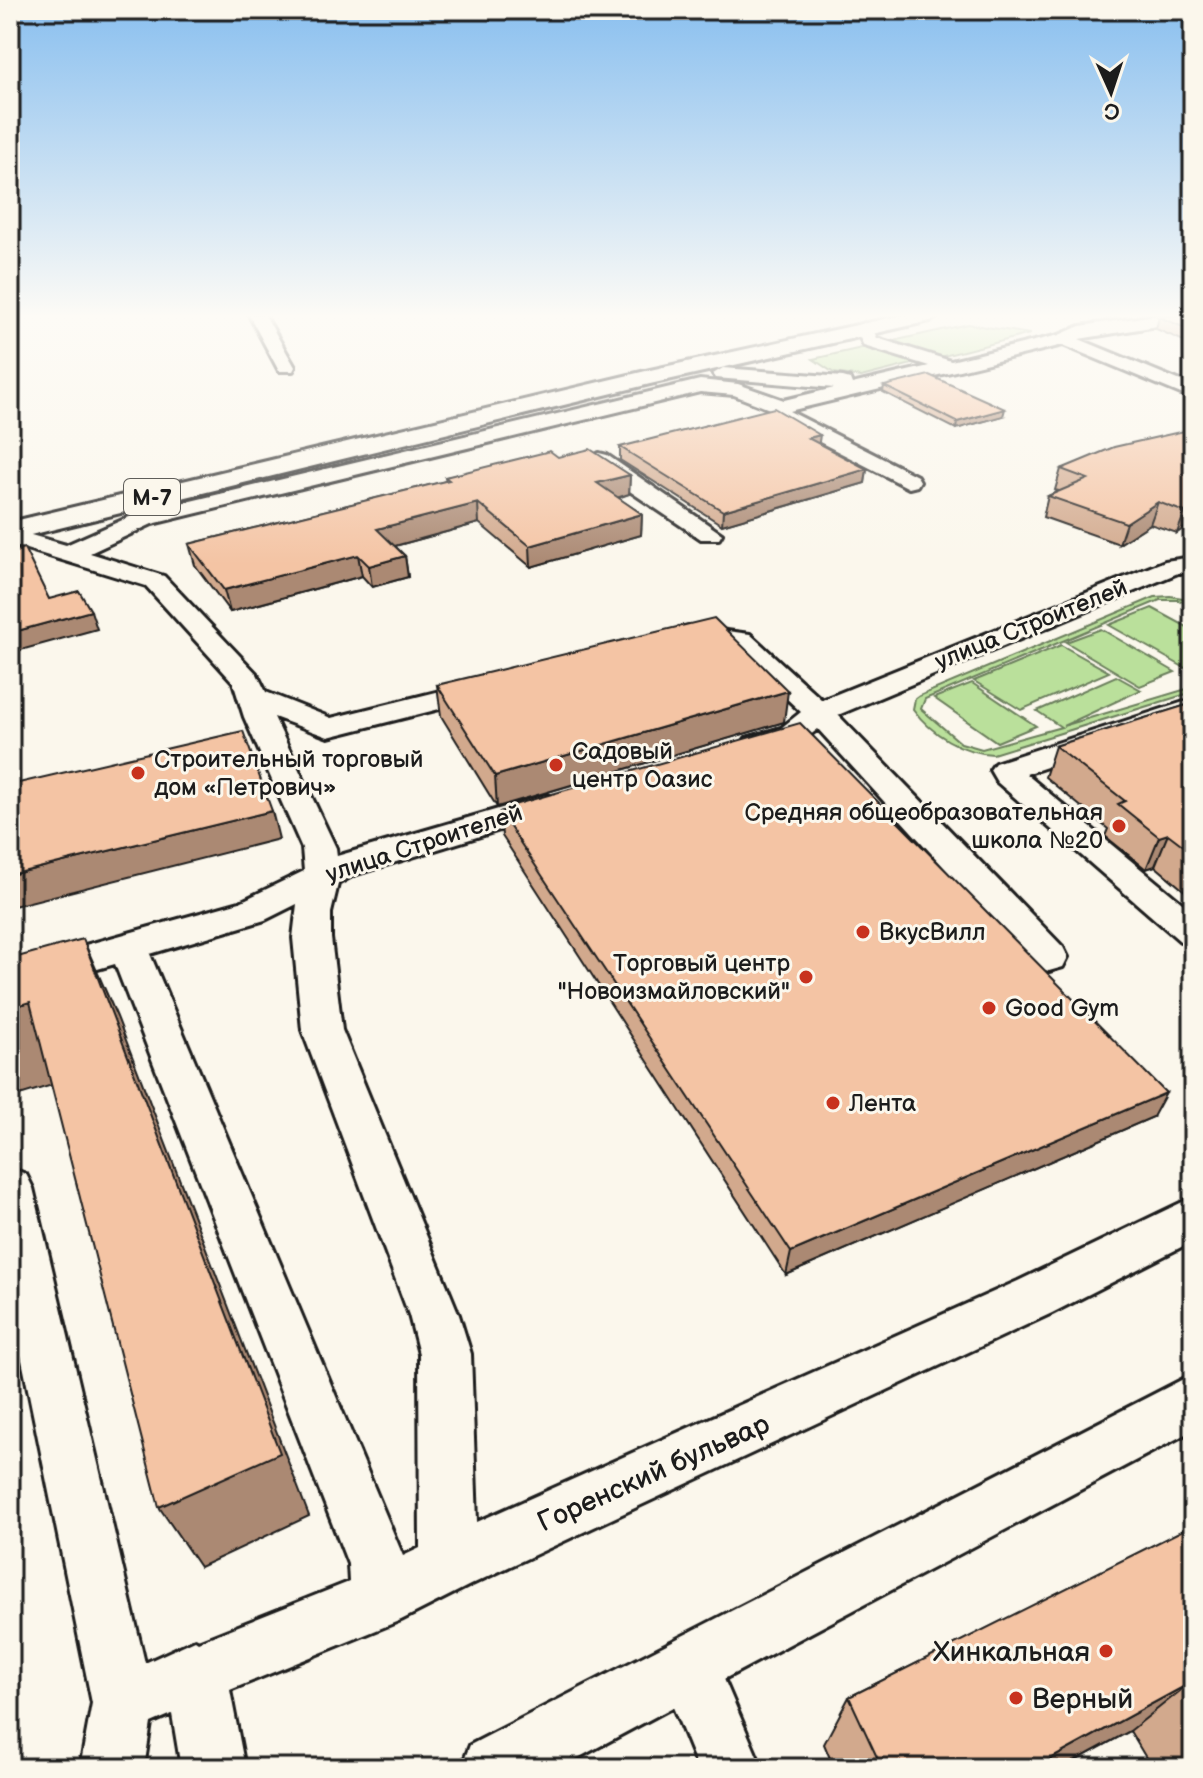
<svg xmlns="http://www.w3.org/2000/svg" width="1203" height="1778" font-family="'Balsamiq Sans',sans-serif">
<rect width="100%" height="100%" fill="#fbf7ec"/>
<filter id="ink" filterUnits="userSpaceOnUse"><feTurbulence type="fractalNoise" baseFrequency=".0125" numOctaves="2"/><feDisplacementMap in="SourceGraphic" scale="16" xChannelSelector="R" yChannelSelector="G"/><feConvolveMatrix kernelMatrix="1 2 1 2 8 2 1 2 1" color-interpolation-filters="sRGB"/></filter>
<g filter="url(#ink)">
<path fill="#bae09b" stroke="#6b7e5c" stroke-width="2" d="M 968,324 L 1030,334 L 861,377 L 834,373 L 813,359 Z
M 1170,596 L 1189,599 L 1193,605 L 1178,600 L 1160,600 L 925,699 L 921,709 L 961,743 L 982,749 L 1061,727 L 1037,711 L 1116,676 L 1141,690 L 1063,726 L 1193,687 L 1193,692 L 993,754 C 962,753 931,734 913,709 L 915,699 L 919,696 L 1155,597 Z
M 1152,608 L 1193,630 L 1193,665 L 1185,668 L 1109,625 Z
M 1101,629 L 1175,672 L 1140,686 L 1066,642 Z
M 1061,645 L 1109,672 L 1021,710 L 974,681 Z
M 972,683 L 1036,726 L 997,742 L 934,698 Z"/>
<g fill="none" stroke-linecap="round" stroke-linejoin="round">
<defs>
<path id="minor" d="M 249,315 L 265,315 L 295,367 L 293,371 L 279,371 Z
M 1157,315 L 1193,315 L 1193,320 L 1079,339 L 1193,386 L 1193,399 L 1063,345 L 789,411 L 917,476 L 920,481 L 917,486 L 909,488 L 773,418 L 770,414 L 772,410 L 734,395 L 700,392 L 152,524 L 90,553 L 164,576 L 257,674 L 266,692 L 331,718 L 485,680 L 495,683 L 500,689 L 495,695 L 328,737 L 274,717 L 336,848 L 337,856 L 546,795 L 558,798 L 563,805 L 558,812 L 354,875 L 338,884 L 331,913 L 331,938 L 342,1030 L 459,1315 L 471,1354 L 477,1522 L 1018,1281 L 1193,1197 L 1193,1241 L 1052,1313 L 470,1585 L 401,1620 L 230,1690 L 245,1768 L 181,1768 L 172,1714 L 151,1723 L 144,1768 L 80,1768 L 92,1703 L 10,1301 L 10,1168 L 26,1174 L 33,1188 L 145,1663 L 195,1640 L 198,1642 L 349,1582 L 348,1564 L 115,964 L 10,994 L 10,966 L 240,902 L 304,871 L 302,848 L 244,717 L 233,682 L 146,586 L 10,544 L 10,529 L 66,545 L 136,514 L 700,380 L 738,384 L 784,400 L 834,388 L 716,378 L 713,374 L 723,368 L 843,377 L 850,379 L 852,384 L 929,366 L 864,346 L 855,328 L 864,323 L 870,324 L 877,338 L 951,361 L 1059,335 L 1080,326 ZM 297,904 L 293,938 L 302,1030 L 409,1315 L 419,1354 L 420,1548 L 403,1556 L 150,954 L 265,920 Z
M 599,453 L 607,455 L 722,534 L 719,539 L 701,539 L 591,465 L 588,460 Z
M 1193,557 L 1193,573 L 1178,573 L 838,715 L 1063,947 L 1068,957 L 1063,967 L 1049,971 L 1035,967 L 818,729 C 800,744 770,758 746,752 L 741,745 L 746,738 L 781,728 L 801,712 L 732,647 L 679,640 L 675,634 L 679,628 L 689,626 L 750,634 L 822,700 L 1165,561 Z
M 1193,699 L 1193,718 L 1026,774 L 1193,912 L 1193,945 L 1180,941 L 997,782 L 990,770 L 995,763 Z
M 1193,1374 L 1193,1430 L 724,1679 L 762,1768 L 698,1768 L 673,1707 L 559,1768 L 461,1768 L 470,1745 Z"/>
<path id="highway" d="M 903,315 L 941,315 L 930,321 L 650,384 L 10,540 L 10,522 L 650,370 Z"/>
</defs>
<use href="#minor" stroke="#1c1c1c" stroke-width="6"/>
<use href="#highway" stroke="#1c1c1c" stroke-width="6"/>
<use href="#minor" fill="#fbf7ec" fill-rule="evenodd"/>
<use href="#highway" fill="#fbf7ec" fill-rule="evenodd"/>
</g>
<path fill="#d2a98d" stroke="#1c1c1c" stroke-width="2" d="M 1193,315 L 1193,345 L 1156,329 L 1159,317 Z
M 884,386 L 1003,416 L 956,429 L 883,392 Z
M 1193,429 L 1193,522 L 1177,533 L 1150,524 L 1119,544 L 1043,517 L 1048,496 L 1059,491 L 1055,490 L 1061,469 Z
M 819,444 L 867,469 L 865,483 L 722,525 L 620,460 L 620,447 Z
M 558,457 L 630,475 L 629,494 L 618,498 L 642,514 L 641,535 L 531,567 L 479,523 L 395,546 L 405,556 L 408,577 L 372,587 L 362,576 L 230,612 L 195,565 L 189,544 L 446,481 L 445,477 Z
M 437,685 L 784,722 L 497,807 L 441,716 Z
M 1193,703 L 1193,898 L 1155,866 L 1146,869 L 1105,836 L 1108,829 L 1045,777 L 1055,746 Z
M 510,806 L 1153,1117 L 786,1275 L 502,836 L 500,812 L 510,809 Z
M 1193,1525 L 1193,1768 L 1152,1768 L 1130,1731 L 1062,1768 L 834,1768 L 824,1744 L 849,1697 Z"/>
<path fill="#ab8973" stroke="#1c1c1c" stroke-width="2" d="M 1005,409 L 1003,416 L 956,429 L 957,422 Z
M 820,435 L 818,448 L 808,438 Z
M 867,469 L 865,483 L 722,525 L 723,511 Z
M 630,475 L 629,494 L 597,504 L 597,483 Z
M 1158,502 L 1150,524 L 1119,544 L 1126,523 Z
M 478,503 L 479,523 L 380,550 L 377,529 Z
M 1193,506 L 1193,522 L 1177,533 L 1185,512 Z
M 642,514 L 641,535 L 531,567 L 530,546 Z
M 358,555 L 362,576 L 230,612 L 224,590 Z
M 405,556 L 408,577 L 372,587 L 369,566 Z
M 91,611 L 97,629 L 10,653 L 10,633 Z
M 788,691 L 784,722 L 497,807 L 495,776 Z
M 272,811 L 279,839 L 10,907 L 10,875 Z
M 1168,834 L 1155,866 L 1146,869 L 1159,837 Z
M 83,939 L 117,1017 L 309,1516 L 200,1567 L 159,1507 Z
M 30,1002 L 69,1080 L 10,1098 L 10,1008 Z
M 1166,1093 L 1153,1117 L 786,1275 L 791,1252 Z
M 1190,1683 L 1130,1731 L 1062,1768 L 1034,1768 Z"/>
<path fill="#f4c4a4" stroke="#1c1c1c" stroke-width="2" d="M 1175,315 L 1193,315 L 1193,331 L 1159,317 Z
M 929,375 L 1005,409 L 957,422 L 884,386 Z
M 774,408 L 820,435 L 808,438 L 867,469 L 723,511 L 620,447 Z
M 1193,429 L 1193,506 L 1185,512 L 1158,502 L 1126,523 L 1048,496 L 1088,479 L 1061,469 L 1114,447 Z
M 590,449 L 630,475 L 597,483 L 642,514 L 530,546 L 478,503 L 377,529 L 405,556 L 369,566 L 358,555 L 224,590 L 189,544 L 449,480 L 445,477 L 550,451 L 558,457 Z
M 24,548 L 49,599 L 79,591 L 91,611 L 10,633 L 10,552 Z
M 714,618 L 788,691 L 495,776 L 437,685 Z
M 1193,703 L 1193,853 L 1168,834 L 1159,837 L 1118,804 L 1125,801 L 1055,746 Z
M 800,723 L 1166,1093 L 791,1252 L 500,812 L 512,809 L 510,806 Z
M 243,731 L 272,811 L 10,875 L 10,785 Z
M 83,939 L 280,1453 L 159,1507 L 30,1002 L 10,1008 L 10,959 Z
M 1193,1525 L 1193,1688 L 1190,1683 L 1034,1768 L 882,1768 L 849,1697 Z"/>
</g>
<linearGradient id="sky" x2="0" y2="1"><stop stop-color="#89bfef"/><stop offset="0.56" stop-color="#fdfbf6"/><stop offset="1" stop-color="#fdfbf6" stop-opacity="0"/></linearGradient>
<rect width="1203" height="564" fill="url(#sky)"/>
<g fill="#c8321e" stroke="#fbf7ec" stroke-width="3">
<circle cx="556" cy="765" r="8"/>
<circle cx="138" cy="773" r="8"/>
<circle cx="1119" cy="826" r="8"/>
<circle cx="863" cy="932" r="8"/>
<circle cx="806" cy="977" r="8"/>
<circle cx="989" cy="1008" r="8"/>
<circle cx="833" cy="1103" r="8"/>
<circle cx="1106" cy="1651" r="8"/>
<circle cx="1016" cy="1698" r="8"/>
</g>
<g text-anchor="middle" stroke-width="6" stroke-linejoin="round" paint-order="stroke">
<rect fill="#fbf7ec" stroke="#5f5e5a" stroke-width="2" x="124" y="479" width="56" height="36" rx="6"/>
<g font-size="22" font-weight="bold" fill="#1c1c1c">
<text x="152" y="505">М-7</text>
</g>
<g font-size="24" fill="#1c1c1c" stroke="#fbf7ec">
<text transform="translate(1031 624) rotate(-22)" y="8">улица Строителей</text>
<text transform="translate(424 843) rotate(-18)" y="8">улица Строителей</text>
</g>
<g font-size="24" fill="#1c1c1c" stroke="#fbf7ec" text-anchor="start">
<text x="572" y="759">Садовый<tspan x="572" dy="28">центр Оазис</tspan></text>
<text x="154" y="767">Строительный торговый<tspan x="154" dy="28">дом «Петрович»</tspan></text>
<text x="1103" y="820" text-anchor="end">Средняя общеобразовательная<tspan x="1103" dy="28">школа №20</tspan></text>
<text x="879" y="940">ВкусВилл</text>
<text x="790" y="971" text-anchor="end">Торговый центр<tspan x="790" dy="28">"Новоизмайловский"</tspan></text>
<text x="1005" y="1016">Good Gym</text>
<text x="849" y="1111">Лента</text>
</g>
<g font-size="28" fill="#1c1c1c" stroke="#fbf7ec">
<text transform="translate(653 1472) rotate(-24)" y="10">Горенский бульвар</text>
</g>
<g font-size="28" fill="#1c1c1c" stroke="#fbf7ec" text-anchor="end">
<text x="1090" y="1661">Хинкальная</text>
<text x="1032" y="1708" text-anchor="start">Верный</text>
</g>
</g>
<rect width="1203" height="1778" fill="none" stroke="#fbf7ec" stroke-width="40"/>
<rect x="20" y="20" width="1163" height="1738" fill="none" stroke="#1c1c1c" stroke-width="3" filter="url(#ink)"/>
<g transform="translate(1111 92) rotate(177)" stroke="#fbf7ec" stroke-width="6" paint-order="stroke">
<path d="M0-6L14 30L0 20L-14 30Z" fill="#1c1c1c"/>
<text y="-12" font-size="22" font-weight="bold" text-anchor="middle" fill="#1c1c1c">С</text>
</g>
</svg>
